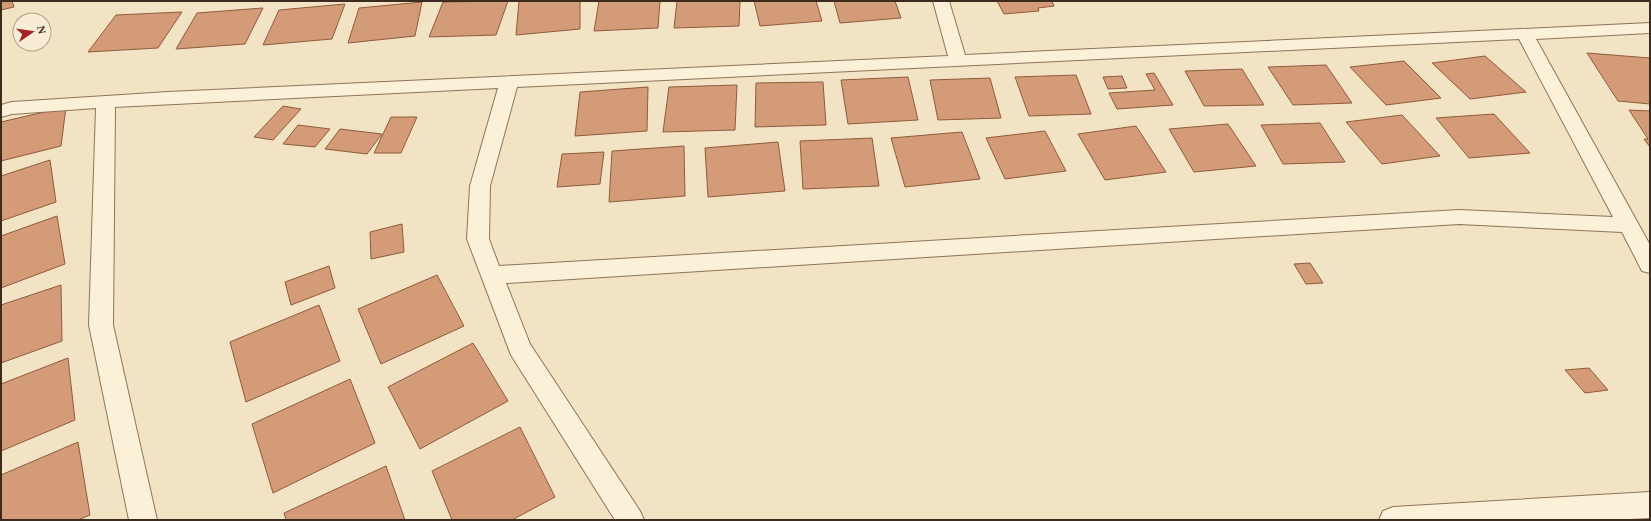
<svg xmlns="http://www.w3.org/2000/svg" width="1651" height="521" font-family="Georgia,serif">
<rect width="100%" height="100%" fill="#f2e3c4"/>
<path fill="#d39b77" stroke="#8f5b3c" d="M 1,1 L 12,1 L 14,7 L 1,10 Z
M 508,1 L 496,35 L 429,37 L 443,2 Z
M 519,1 L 580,1 L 580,29 L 516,35 Z
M 599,1 L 660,1 L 658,28 L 594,31 Z
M 677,1 L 740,1 L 739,26 L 674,28 Z
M 754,1 L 816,1 L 822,21 L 760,26 Z
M 834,1 L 895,1 L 901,18 L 840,23 Z
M 997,1 L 1052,1 L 1054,6 L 1038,8 L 1039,11 L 1004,14 Z
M 422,2 L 415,36 L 348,43 L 359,8 Z
M 345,4 L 332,39 L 263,45 L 279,10 Z
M 263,8 L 245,44 L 176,49 L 197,13 Z
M 182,12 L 158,48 L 88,52 L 116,15 Z
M 1587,53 L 1650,58 L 1650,104 L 1618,101 Z
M 1485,56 L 1526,92 L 1470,99 L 1432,63 Z
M 1404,61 L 1441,98 L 1386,105 L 1350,67 Z
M 1326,65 L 1352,103 L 1293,105 L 1268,67 Z
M 1242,69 L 1264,105 L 1204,106 L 1185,71 Z
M 1154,73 L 1173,105 L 1117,109 L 1109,93 L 1155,90 L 1146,74 Z
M 1076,75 L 1091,114 L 1029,116 L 1015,77 Z
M 1122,76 L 1127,88 L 1108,89 L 1103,77 Z
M 908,77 L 918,120 L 848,124 L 841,80 Z
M 990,78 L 1001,118 L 938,120 L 930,80 Z
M 823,82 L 826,125 L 755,127 L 756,83 Z
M 737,85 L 735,130 L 663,132 L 669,87 Z
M 648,87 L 647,131 L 575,136 L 580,92 Z
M 283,106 L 301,109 L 273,140 L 254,137 Z
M 66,107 L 61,146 L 1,161 L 1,122 Z
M 1629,110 L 1650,111 L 1650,147 L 1644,139 L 1648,139 Z
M 1494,114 L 1530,153 L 1469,158 L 1436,118 Z
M 1402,115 L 1440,156 L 1382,164 L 1346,122 Z
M 391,117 L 417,117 L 401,153 L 374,153 Z
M 1320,123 L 1345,162 L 1283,164 L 1261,125 Z
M 1228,124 L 1256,166 L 1194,172 L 1169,129 Z
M 298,125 L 330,129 L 315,147 L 283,144 Z
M 1136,126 L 1166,172 L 1105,180 L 1078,134 Z
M 340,129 L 382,134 L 367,154 L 325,149 Z
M 1045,131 L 1066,171 L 1005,179 L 986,138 Z
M 962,132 L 980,179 L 905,187 L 891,138 Z
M 872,138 L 879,186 L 803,189 L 800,141 Z
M 778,142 L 785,191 L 708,197 L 705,148 Z
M 684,146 L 685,196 L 609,202 L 612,151 Z
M 604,152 L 600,184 L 557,187 L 562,154 Z
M 50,160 L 56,202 L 1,221 L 1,176 Z
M 57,216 L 65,264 L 1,288 L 1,236 Z
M 402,224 L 404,252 L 371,259 L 370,232 Z
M 1310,263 L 1323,283 L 1306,284 L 1294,264 Z
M 329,266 L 335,288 L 291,305 L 285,282 Z
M 437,275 L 464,326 L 381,364 L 358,309 Z
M 61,285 L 62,341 L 1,363 L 1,305 Z
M 319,305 L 340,361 L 246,402 L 230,342 Z
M 473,343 L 508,401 L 420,449 L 388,387 Z
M 68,358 L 75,420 L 1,451 L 1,384 Z
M 1589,368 L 1608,390 L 1585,393 L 1565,370 Z
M 350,379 L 375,443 L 273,493 L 252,424 Z
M 520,427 L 555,497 L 512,520 L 452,520 L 432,471 Z
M 78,442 L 90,515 L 78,520 L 1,520 L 1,475 Z
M 386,466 L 405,520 L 286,520 L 284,513 Z"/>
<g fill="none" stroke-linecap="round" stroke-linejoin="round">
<defs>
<path id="street" d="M 933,1 L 949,1 L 965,55 L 1650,23 L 1650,33 L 1536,39 L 1650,245 L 1650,273 L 1642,271 L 1622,232 L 1459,224 L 506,283 L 530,344 L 640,511 L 644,520 L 615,520 L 511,355 L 467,239 L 470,186 L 498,88 L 115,107 L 113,325 L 157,520 L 129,520 L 89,325 L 96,108 L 12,114 L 1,117 L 1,105 L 12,102 L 168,92 L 948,56 ZM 1519,39 L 1613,217 L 1459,210 L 499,266 L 489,239 L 490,186 L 517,87 Z
M 1650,492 L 1650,518 L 1609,520 L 1379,520 L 1383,511 L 1393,507 Z"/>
</defs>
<use href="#street" stroke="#8e7459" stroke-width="2"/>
<use href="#street" fill="#fbf0d8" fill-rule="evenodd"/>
</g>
<rect width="1651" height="521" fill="none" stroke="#3d2c1e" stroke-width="4"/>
<g transform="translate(32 32) rotate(77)"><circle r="19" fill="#f8edd4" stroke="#ada08b"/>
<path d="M0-3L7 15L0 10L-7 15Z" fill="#a22427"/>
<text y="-6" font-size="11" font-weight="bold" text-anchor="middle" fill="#3d2c1e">N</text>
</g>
</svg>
